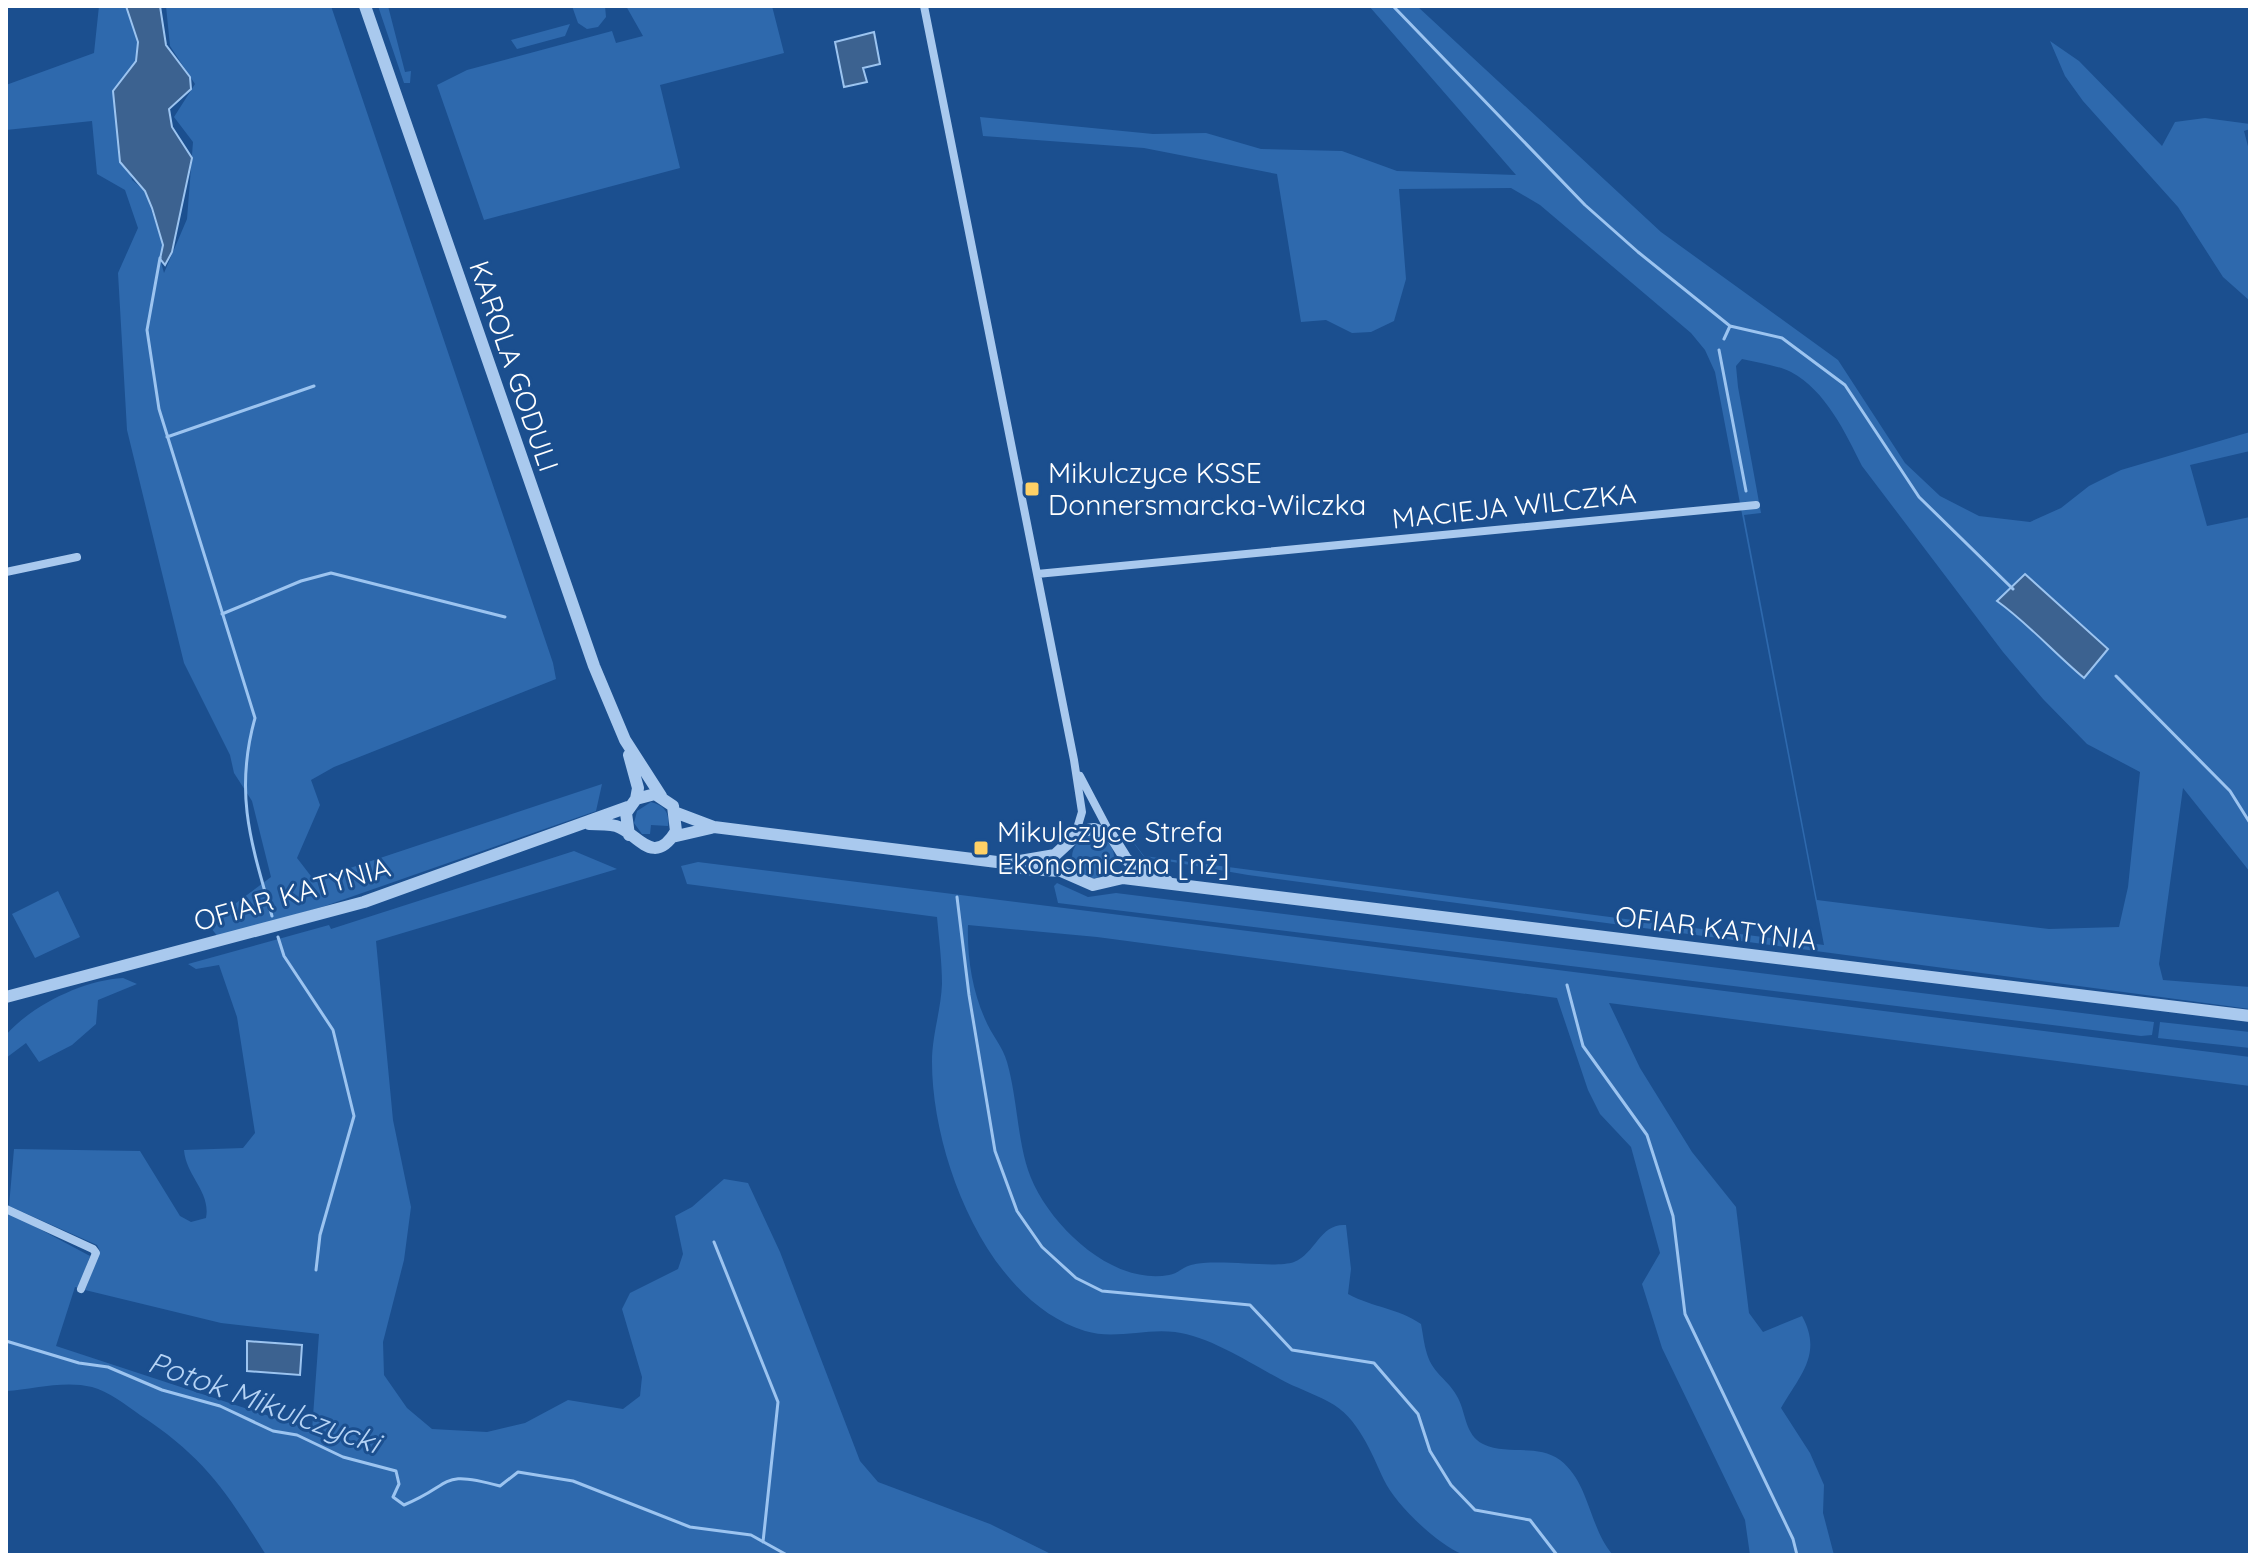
<svg xmlns="http://www.w3.org/2000/svg" width="2256" height="1561" font-family="Quicksand,sans-serif">
<rect width="100%" height="100%" fill="#1b4f8f"/>
<path fill="#2e69ad" fill-rule="evenodd" d="M 99,6 L 126,6 L 138,42 L 136,61 L 113,91 L 132,180 L 145,191 L 163,245 L 160,259 L 164,273 L 187,219 L 193,142 L 174,117 L 195,84 L 170,46 L 166,6 L 331,6 L 553,663 L 556,679 L 334,767 L 311,780 L 320,805 L 297,858 L 314,880 L 602,784 L 596,811 L 325,906 L 218,937 L 208,924 L 271,877 L 252,801 L 234,773 L 230,755 L 184,663 L 127,430 L 118,273 L 138,228 L 125,190 L 97,174 L 92,121 L 6,130 L 6,85 L 94,53 Z
M 378,6 L 388,6 L 405,72 L 411,71 L 410,83 L 404,83 Z
M 572,6 L 605,6 L 606,17 L 598,27 L 587,29 L 578,23 Z
M 626,6 L 772,6 L 784,53 L 660,85 L 680,168 L 484,220 L 437,85 L 467,70 L 612,31 L 616,43 L 643,36 Z
M 1369,6 L 1417,6 L 1661,232 L 1838,360 L 1905,463 L 1940,496 L 1979,516 L 2030,522 L 2061,508 L 2089,486 L 2121,470 L 2250,432 L 2250,451 L 2190,465 L 2207,526 L 2250,517 L 2250,872 L 2183,788 L 2159,964 L 2163,980 L 2250,987 L 2250,1009 L 1248,875 L 1144,857 L 1121,826 L 1144,856 L 1824,945 L 1715,372 L 1705,350 L 1691,333 L 1540,205 L 1511,188 L 1399,189 L 1406,279 L 1394,321 L 1371,332 L 1352,333 L 1326,320 L 1301,322 L 1277,174 L 1144,148 L 983,136 L 980,117 L 1153,134 L 1206,133 L 1261,149 L 1342,151 L 1397,171 L 1516,175 ZM 1742,359 C 1758,363 1777,365 1791,372 C 1826,391 1845,432 1862,466 L 2003,652 L 2043,699 L 2087,744 L 2140,772 L 2128,887 L 2119,927 L 2049,929 L 1817,900 L 1744,515 L 1761,513 L 1738,387 L 1736,366 Z
M 570,24 L 565,36 L 517,49 L 511,40 Z
M 2050,41 L 2079,61 L 2162,146 L 2175,122 L 2205,118 L 2250,124 L 2250,129 L 2244,131 L 2250,154 L 2250,301 L 2223,277 L 2178,207 L 2083,101 L 2065,76 Z
M 651,802 C 664,805 670,813 668,826 L 651,825 L 650,834 L 661,834 L 642,834 L 634,823 L 637,811 Z
M1072 857a21 21 0 1 1 42 0a21 21 0 1 1-42 0Z
M 574,851 L 617,869 L 376,941 L 393,1120 L 411,1207 L 404,1260 L 383,1342 L 384,1375 L 407,1408 L 432,1429 L 487,1432 L 525,1423 L 568,1400 L 623,1409 L 640,1396 L 642,1377 L 622,1309 L 630,1293 L 678,1269 L 683,1254 L 675,1216 L 692,1207 L 724,1179 L 748,1183 L 780,1252 L 860,1461 L 878,1482 L 990,1524 L 1053,1555 L 266,1555 C 226,1491 204,1457 140,1415 C 126,1405 108,1391 92,1387 C 65,1380 33,1389 6,1391 L 6,1211 L 90,1256 L 79,1288 L 75,1287 L 56,1346 L 312,1430 L 319,1334 L 221,1323 L 85,1290 L 100,1251 L 97,1245 L 9,1206 L 14,1149 L 140,1151 L 180,1216 L 191,1222 L 206,1218 C 211,1192 186,1176 184,1150 L 243,1148 L 255,1133 L 237,1017 L 219,965 L 196,969 L 188,964 L 329,925 L 331,929 Z
M 698,862 L 2250,1057 L 2250,1086 L 1609,1003 L 1640,1068 L 1692,1152 L 1736,1207 L 1749,1313 L 1763,1332 L 1802,1316 C 1823,1354 1800,1375 1781,1408 L 1810,1453 L 1824,1485 L 1823,1513 L 1834,1555 L 1750,1555 L 1745,1520 L 1662,1348 L 1642,1284 L 1660,1253 L 1631,1147 L 1600,1114 L 1588,1090 L 1557,998 L 1097,937 L 968,925 C 967,956 972,990 985,1019 C 991,1034 1003,1047 1007,1062 C 1017,1097 1017,1135 1028,1170 C 1045,1221 1110,1286 1169,1275 C 1177,1274 1183,1267 1191,1265 C 1218,1258 1274,1269 1294,1262 C 1316,1253 1320,1223 1346,1225 L 1351,1269 L 1348,1294 C 1374,1308 1398,1308 1421,1324 C 1423,1334 1424,1345 1427,1354 C 1433,1374 1449,1380 1458,1398 C 1466,1413 1465,1435 1483,1444 C 1508,1456 1537,1443 1560,1460 C 1590,1483 1589,1528 1613,1555 C 1586,1555 1481,1561 1462,1554 C 1437,1544 1395,1504 1384,1480 C 1371,1452 1358,1417 1329,1402 C 1313,1393 1296,1388 1280,1379 C 1250,1363 1209,1336 1175,1332 C 1145,1328 1115,1340 1085,1331 C 987,1301 932,1156 932,1062 C 932,1035 941,1010 942,984 C 942,962 939,939 937,917 L 687,884 L 681,866 Z
M 1057,883 L 1088,897 L 1116,893 L 2154,1022 L 2152,1035 L 2141,1036 L 1058,903 L 1054,886 Z
M 58,891 L 80,937 L 35,958 L 12,914 Z
M 123,978 L 137,984 L 98,1000 L 96,1024 L 72,1045 L 39,1062 L 26,1043 L 6,1058 L 6,1035 C 32,1005 84,980 123,978 Z
M 2160,1022 L 2250,1032 L 2250,1048 L 2158,1038 Z"/>
<path fill="#3c6290" stroke="#9cc4f0" stroke-width="2" d="M 126,6 L 160,6 L 166,45 L 190,77 L 191,89 L 169,109 L 172,127 L 192,158 L 172,252 L 165,265 L 160,259 L 163,245 L 152,208 L 145,191 L 120,162 L 113,91 L 136,61 L 138,42 Z
M 874,32 L 880,64 L 863,68 L 867,82 L 844,87 L 835,42 Z
M 2025,574 L 2108,649 L 2084,678 C 2054,653 2029,624 1997,601 Z
M 247,1341 L 302,1345 L 300,1375 L 247,1371 Z"/>
<g fill="none" stroke-linecap="round" stroke-linejoin="round">
<path stroke="#9cc4f0" stroke-width="3" d="M 1393,6 L 1585,205 L 1638,252 L 1730,326 L 1782,338 L 1845,385 L 1919,497 L 2013,589
M 160,258 L 147,330 L 159,409 L 255,718 C 234,793 251,843 272,916
M 1724,339 L 1730,326
M 1719,350 L 1746,491
M 167,437 L 314,386
M 222,614 L 301,581 L 331,573 L 505,617
M 2116,676 L 2230,791 L 2250,823
M 957,897 L 969,995 L 995,1151 L 1017,1211 L 1042,1247 L 1076,1278 L 1102,1291 L 1250,1305 L 1292,1350 L 1374,1363 L 1418,1414 L 1430,1451 L 1451,1485 L 1475,1510 L 1530,1520 L 1557,1555
M 278,937 L 284,956 L 333,1030 L 354,1116 L 320,1235 L 316,1270
M 1567,985 L 1583,1046 L 1647,1135 L 1673,1216 L 1685,1314 L 1793,1539 L 1797,1555
M 714,1242 L 778,1402 L 763,1542
M 6,1341 L 79,1363 L 108,1367 L 162,1390 L 220,1406 L 273,1431 L 297,1435 L 343,1457 L 396,1471 L 399,1484 L 393,1497 L 404,1505 C 455,1484 438,1469 500,1486 L 518,1472 L 573,1481 L 690,1527 L 751,1535 L 787,1555"/>
<path stroke="#a9c9ee" stroke-width="8" d="M 924,6 L 1074,760 L 1082,812 L 1076,832
M 6,572 L 77,557
M 1037,574 L 1756,505
M 1080,776 L 1111,835
M 6,1209 L 93,1249 L 96,1253 L 81,1289"/>
<path stroke="#a9c9ee" stroke-width="12" d="M 365,6 L 594,666 L 625,740 L 661,796
M 629,755 L 638,788 L 636,799
M 677,813 L 714,827 L 997,862 L 1026,869 L 1061,871 L 1093,885 L 1123,878 L 2250,1016
M 589,824 C 598,824 608,824 616,826 C 637,832 653,869 676,831 L 673,806 L 655,794 L 636,799 L 626,813 L 629,835
M 672,837 L 711,828
M 1013,862 L 1055,855 L 1081,831 L 1094,829 L 1111,835 L 1126,859 L 1136,867 L 1167,881
M 6,997 L 364,902 L 628,807"/>
</g>
<g fill="#ffd166" stroke="#1b4f8f" stroke-width="3">
<rect x="1024" y="481" width="16" height="16" rx="4"/>
<rect x="973" y="840" width="16" height="16" rx="4"/>
</g>
<g text-anchor="middle" stroke-width="6" stroke-linejoin="round" paint-order="stroke">
<g font-size="28" fill="#fff" stroke="#1b4f8f">
<text transform="translate(514 366) rotate(71)" y="10">KAROLA GODULI</text>
<text transform="translate(1514 506) rotate(-6)" y="10">MACIEJA WILCZKA</text>
<text transform="translate(292 894) rotate(-16)" y="10">OFIAR KATYNIA</text>
<text transform="translate(1716 928) rotate(7)" y="10">OFIAR KATYNIA</text>
</g>
<g font-size="28" fill="#fff" stroke="#1b4f8f" text-anchor="start">
<text x="1048" y="483">Mikulczyce KSSE<tspan x="1048" dy="32">Donnersmarcka-Wilczka</tspan></text>
<text x="997" y="842">Mikulczyce Strefa<tspan x="997" dy="32">Ekonomiczna [nż]</tspan></text>
</g>
<g font-size="30" font-style="italic" fill="#b5d3f5" stroke="#1b4f8f">
<text transform="translate(264 1403) rotate(20)" y="10">Potok Mikulczycki</text>
</g>
</g>
<rect width="2256" height="1561" fill="none" stroke="#ffffff" stroke-width="16"/>
</svg>
